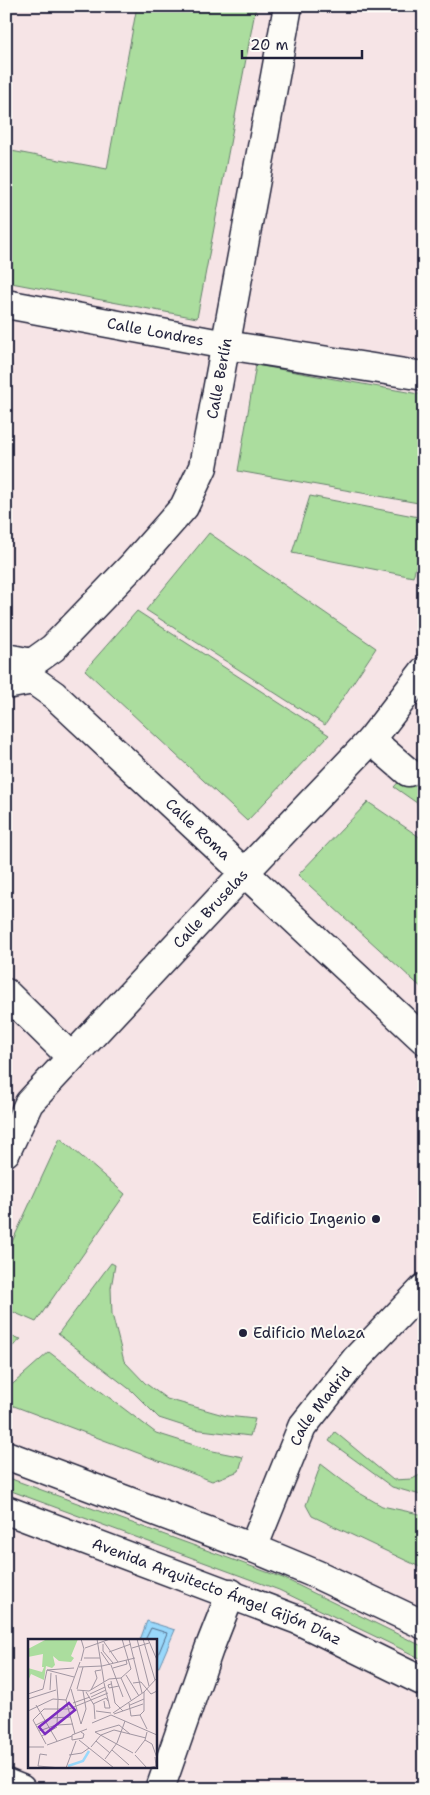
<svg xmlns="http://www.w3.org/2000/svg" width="430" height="1795" font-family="'Shantell Sans',sans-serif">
<rect width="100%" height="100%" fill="#f6e4e6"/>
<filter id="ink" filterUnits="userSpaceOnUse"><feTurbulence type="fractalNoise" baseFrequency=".02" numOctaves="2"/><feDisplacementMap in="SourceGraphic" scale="10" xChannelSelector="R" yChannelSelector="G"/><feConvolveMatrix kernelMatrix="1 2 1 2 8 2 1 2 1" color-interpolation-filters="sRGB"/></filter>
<g filter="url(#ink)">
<path fill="#abdd9e" stroke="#66806c" d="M 137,6 L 256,6 L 197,318 L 6,282 L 6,150 L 107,169 Z
M 256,365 L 424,395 L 424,504 L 238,471 Z
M 310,496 L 424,518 L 424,539 L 413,577 L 292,553 Z
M 209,533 L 376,648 L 325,725 L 146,610 Z
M 137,611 L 329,735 L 247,821 L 85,670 Z
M 424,750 L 424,808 L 394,787 L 420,758 Z
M 368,802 L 424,840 L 424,990 L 298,875 Z
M 60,1138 L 125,1194 L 36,1322 L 6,1309 L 6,1255 Z
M 111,1263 L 115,1265 L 111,1288 L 112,1314 L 124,1361 L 145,1383 L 167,1399 L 227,1416 L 255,1419 L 250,1436 L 193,1429 L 159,1418 L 132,1391 L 58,1334 Z
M 6,1335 L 21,1339 L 6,1352 Z
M 49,1352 L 156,1433 L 213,1451 L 243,1457 L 239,1471 L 212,1481 L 6,1403 L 6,1390 Z
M 335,1432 L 393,1480 L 412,1479 L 424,1473 L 424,1496 L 392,1487 L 329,1441 Z
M 321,1464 L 356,1491 L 382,1506 L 424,1515 L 424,1569 L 312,1516 L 306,1505 Z
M 6,1477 L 283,1578 L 424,1647 L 424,1660 L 279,1590 L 6,1489 Z"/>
<path fill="#99d8fb" stroke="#698fae" d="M 147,1621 L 175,1630 L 159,1667 L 155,1666 L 155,1640 L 140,1640 Z"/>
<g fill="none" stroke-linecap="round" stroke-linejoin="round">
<path stroke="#526b88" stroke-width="1" d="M 145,1640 L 151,1628 L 167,1633 L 155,1662"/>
<defs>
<g id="minor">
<path id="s1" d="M 6,304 L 226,345 L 424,376"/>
<path id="s2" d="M 6,658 L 32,663 L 53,648 L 133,565 L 184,507 L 203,467 L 288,6"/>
<path id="s3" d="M 6,685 L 33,680 L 54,695 L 424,1040"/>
<path d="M 371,740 L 408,772"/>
<path d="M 6,993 L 71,1057"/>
<path id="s4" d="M 6,1152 L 29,1103 L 244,873 L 371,740 L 424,671"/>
<path id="s5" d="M 253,1548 L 302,1427 L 356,1359 L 424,1288"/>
<path d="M 6,1783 L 21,1789"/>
<path d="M 160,1789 L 209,1649 L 231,1593"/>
</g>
<g id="major">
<path d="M 6,1455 L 253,1548 L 318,1575 L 424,1625"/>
<path id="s6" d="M 6,1510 L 298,1620 L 424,1682"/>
</g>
</defs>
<use href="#minor" stroke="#22223b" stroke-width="31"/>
<use href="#major" stroke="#22223b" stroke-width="31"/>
<use href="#minor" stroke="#fdfcf7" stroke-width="28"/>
<use href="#major" stroke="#fdfcf7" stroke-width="28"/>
</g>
</g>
<g fill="#22223b" stroke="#fdfcf7" stroke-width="2">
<circle cx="376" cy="1219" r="5"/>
<circle cx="243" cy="1333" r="5"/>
</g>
<g text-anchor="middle" stroke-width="4" stroke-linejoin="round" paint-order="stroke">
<g font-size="15" fill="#22223b" stroke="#fdfcf7">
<text dy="5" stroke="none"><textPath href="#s1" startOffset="152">Calle Londres</textPath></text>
<text dy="5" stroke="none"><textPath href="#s2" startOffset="379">Calle Berlín</textPath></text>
<text dy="5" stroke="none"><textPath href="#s3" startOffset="250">Calle Roma</textPath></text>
<text dy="5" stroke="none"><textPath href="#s4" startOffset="320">Calle Bruselas</textPath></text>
<text dy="5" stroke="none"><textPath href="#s5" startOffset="158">Calle Madrid</textPath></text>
<text dy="5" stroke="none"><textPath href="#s6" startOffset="226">Avenida Arquitecto Ángel Gijón Díaz</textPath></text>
</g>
<g font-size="15" fill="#22223b" stroke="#fdfcf7" text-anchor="end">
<text x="366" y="1224">Edificio Ingenio</text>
<text x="253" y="1338" text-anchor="start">Edificio Melaza</text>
</g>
</g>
<g transform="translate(28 1639)">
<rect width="129" height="129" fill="#f6e4e6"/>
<path d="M 19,0 L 50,0 L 43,17 L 46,19 L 43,23 L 31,22 L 25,17 L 27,26 L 24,29 L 18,27 L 16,41 L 3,35 L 0,42 L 0,29 L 14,33 L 16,28 L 14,28 L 15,15 L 0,18 L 0,10 Z" fill="#abdd9e"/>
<path fill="none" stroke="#99d8fb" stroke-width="2.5" d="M 40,127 L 55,122 L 61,112"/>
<path fill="none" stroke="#a196a2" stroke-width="1" d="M 53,0 L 56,10 L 53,22M 69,0 L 76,43M 101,0 L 114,54M 109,0 L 121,47M 115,0 L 127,41M 120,0 L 129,21M 76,3 L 90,23M 75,5 L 75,12 L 85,24M 57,9 L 82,0M 104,9 L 121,4M 73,13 L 82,26M 81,13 L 103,5M 56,19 L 72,19M 83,26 L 95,58M 51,28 L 74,27 L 107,19M 85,29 L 99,25 L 98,21M 19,31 L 46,38M 28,36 L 30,60M 98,36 L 111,57M 93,39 L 103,61M 83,42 L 87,64 L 95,72M 76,44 L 82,69 L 77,69 L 76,62M 105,44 L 113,43 L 123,55 L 129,52M 83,45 L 80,46 L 81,49 L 91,47M 43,50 L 53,85 L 58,70 L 55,52M 49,50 L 55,28M 22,51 L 23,34M 49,51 L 61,52 L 81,40 L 93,39 L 103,30 L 94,0M 63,51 L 69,39 L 67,32 L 73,31M 58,53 L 66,66 L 67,80M 116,53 L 116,72 L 112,76 L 119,90M 0,55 L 15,50 L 19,31 L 46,29M 62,55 L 77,48M 63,58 L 78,51M 0,60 L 28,51M 45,64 L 62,58M 101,64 L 103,77 L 112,76M 65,65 L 78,59 L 80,62M 8,66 L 29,102M 102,66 L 116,60M 41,70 L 80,54M 0,72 L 25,60 L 38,61M 68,72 L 83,74M 85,74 L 116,53 L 129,39M 86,75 L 115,65M 5,81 L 16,70 L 40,70M 5,81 L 18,105M 64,84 L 83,76 L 129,96M 8,86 L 22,79 L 42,78M 29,86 L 30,61M 30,86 L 45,85M 11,92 L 28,86M 53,93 L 56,95 L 55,99 L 44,101 L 44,96 L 59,90M 67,93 L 91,86 L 102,95 L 118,99M 67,93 L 105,114M 47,95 L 38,61 L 52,23M 73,96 L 86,91 L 102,95M 14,97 L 29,88M 51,101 L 86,129M 117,101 L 124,105 L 129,119M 68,102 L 82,114M 19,106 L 44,97M 0,108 L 16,108M 63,108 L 73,96M 84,111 L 101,126M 107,114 L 117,101 L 119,93M 19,116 L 12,115 L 10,127 L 33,129M 41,116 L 54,114 L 61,109M 107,116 L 119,129M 77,120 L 89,104 L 97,82M 38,129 L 48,102M 120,129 L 128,127 L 127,118"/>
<path fill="#7b2cbf" fill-opacity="0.15" stroke="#7b2cbf" stroke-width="2.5" d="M 41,64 L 47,71 L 17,95 L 11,88 Z"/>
<rect width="129" height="129" fill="none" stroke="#22223b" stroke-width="2.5"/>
</g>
<rect width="430" height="1795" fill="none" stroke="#fdfcf7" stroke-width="25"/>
<rect x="12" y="12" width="405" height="1770" fill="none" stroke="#22223b" stroke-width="2" filter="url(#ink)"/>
<path d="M242 50v8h120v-8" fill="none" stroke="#22223b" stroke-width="2.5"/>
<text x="250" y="50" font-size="15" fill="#22223b" stroke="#fdfcf7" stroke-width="4" paint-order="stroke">20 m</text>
</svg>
